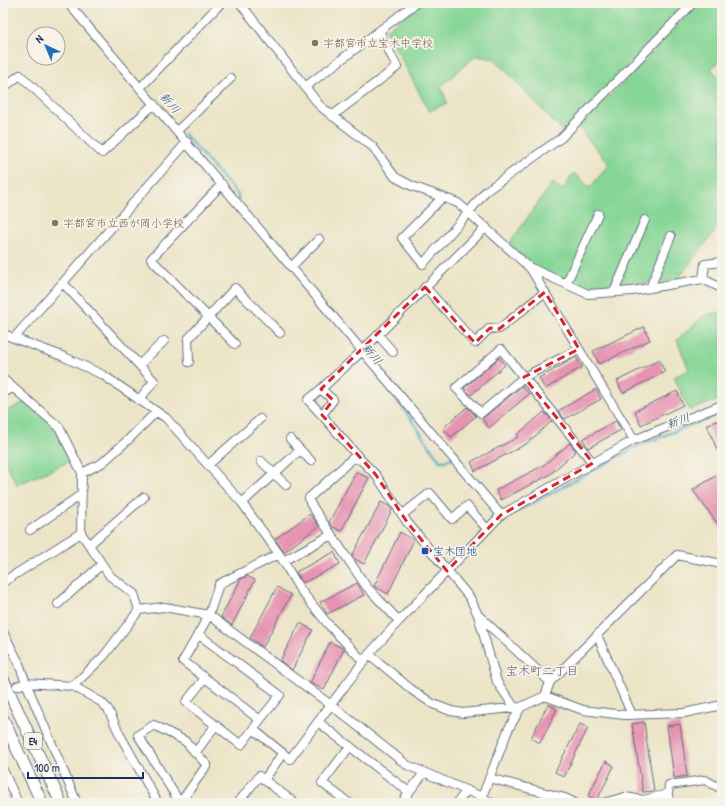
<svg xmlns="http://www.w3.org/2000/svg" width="725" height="806" font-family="'Patrick Hand','Klee One',sans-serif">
<rect width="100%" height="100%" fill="#f7f3e8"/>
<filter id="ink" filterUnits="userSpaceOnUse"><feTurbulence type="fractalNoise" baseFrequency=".025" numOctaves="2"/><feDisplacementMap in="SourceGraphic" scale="8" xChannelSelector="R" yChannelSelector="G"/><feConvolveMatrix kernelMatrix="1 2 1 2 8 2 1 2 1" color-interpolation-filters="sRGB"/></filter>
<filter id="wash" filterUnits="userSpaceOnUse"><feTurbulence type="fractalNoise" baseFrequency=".012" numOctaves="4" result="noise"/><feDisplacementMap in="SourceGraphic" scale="16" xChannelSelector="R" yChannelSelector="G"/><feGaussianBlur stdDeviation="0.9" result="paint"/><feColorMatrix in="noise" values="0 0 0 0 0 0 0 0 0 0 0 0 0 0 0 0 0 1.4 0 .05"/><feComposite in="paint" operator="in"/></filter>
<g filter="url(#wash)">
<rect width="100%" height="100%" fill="#ebe4c6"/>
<path fill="#86d696" stroke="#50827a" d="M 422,3 L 519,3 L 523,9 L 531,3 L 596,3 L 602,11 L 610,11 L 619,3 L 690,3 L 564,133 L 495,59 L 476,56 L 441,86 L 447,103 L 429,111 L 386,30 Z
M 699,3 L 722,3 L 722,57 L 711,69 L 722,80 L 722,222 L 677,280 L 590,289 L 534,268 L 509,244 L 552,183 L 563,190 L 574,173 L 590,188 L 609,164 L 578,127 L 631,75 Z
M 722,312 L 722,399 L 689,410 L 674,377 L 689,370 L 677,340 L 705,315 Z
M 26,401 L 56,428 L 73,460 L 17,485 L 3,458 L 3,413 Z"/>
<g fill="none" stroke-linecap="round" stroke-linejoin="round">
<path stroke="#4caccb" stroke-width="2.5" d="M 184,134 L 238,195 L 238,201
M 392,392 L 440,461 L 446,461 L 456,455 L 467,469
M 504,514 L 507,517 L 640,445 L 722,413"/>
</g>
<g id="blocks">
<path fill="#e693b1" d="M 644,327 L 650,340 L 599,364 L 593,351 Z
M 576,357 L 582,367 L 545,389 L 539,378 Z
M 499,358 L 505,365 L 471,395 L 464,388 Z
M 659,360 L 665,372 L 623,393 L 617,381 Z
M 522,386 L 529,394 L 489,428 L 482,419 Z
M 596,389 L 601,399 L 565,419 L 558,411 Z
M 677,391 L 683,405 L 641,425 L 635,411 Z
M 467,407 L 476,416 L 451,437 L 443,428 Z
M 544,412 L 552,421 L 526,444 L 475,471 L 471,462 L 518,437 L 517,435 Z
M 722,419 L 722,462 L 707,425 Z
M 616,421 L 621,430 L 588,448 L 583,439 Z
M 570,443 L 576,451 L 549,475 L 501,500 L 496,490 L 544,465 Z
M 356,472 L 369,478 L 341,531 L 333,527 L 329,522 Z
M 722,472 L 722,530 L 693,490 Z
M 381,502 L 390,507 L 392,510 L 364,564 L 355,559 L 352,556 Z
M 310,514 L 319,526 L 284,552 L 275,539 Z
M 400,532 L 414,540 L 388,594 L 374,586 Z
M 334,552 L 340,564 L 303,583 L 296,572 Z
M 247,576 L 255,580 L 232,625 L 221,617 L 241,579 Z
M 357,583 L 364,595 L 327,614 L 320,602 Z
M 277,587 L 291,595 L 263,647 L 250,638 Z
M 300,623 L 313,630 L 292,670 L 280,661 Z
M 330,642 L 344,649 L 324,690 L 310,683 Z
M 548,704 L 557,709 L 540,743 L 531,738 Z
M 644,722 L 654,791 L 643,792 L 632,724 Z
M 580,724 L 588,728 L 564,777 L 555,772 Z
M 680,724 L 687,776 L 674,778 L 667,726 Z
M 606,761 L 614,766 L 597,800 L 588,796 Z"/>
</g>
</g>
<g filter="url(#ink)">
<use href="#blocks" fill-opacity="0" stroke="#646e82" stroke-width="1"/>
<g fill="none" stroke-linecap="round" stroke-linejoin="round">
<defs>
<path id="minor" d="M 68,3 C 213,173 356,345 501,515
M 240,3 L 320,106 L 373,147 L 395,177 L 412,186 L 458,203 L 530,268 L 634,440
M 305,87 L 416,3
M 3,88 L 20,75 L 102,153 L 154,104
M 140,88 L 221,3
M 332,116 L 397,67 L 379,31
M 177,131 L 231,78
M 222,184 L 151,259 L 235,344
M 443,197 L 402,238 L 423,264 L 469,212 L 486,191 L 561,138 L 693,3
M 291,267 L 319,239
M 531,268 L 588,294 L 632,291 L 703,279 L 721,288 L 722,291
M 703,279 L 705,264 L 722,262
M 63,283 L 154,381 L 139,400
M 566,284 L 598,214
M 425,287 L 475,343 L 490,328 L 499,329 L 545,292
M 650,288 L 671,236
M 614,292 L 645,220
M 3,334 L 62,356 L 103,375 L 166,418 L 242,503 L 279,554 L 299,588 L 327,623 L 364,662
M 378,335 L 393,352
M 14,338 L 187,142
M 579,349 L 524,377 L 481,413 L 456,388 L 501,349 L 593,463
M 189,362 L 188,339 L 235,288 L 280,333
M 139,365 L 164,341
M 3,379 L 59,427 L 82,473 L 81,533 L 110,576 L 134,594 L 139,610 L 164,607 L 209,615 L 331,705 L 407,765 L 482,797 L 492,803
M 321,389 L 308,400 L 322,415
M 3,393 L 13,388
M 290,439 L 311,461
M 361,460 L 322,415 L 333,400 L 321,389 L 361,352 L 486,227
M 261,461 L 286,485
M 208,465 L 260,419
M 82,473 L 102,463 L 129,439 L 156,412
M 242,503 L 300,450
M 402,515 L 430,493 L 452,519 L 467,506 L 487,529
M 30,530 L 82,494
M 89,545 L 144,497
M 283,561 L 331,535
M 3,582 L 81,533
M 58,604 L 102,564
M 478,615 L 550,682 L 545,696
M 399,621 L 366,586 L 310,503 L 309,498 L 353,458 L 361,460 L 376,475 L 407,522 L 470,598 L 478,615 L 497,682 L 515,708
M 3,632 L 18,661 L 26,683 L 77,803
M 198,634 L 280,695 L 260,720
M 597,635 L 632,715
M 369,654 L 412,690 L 433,704 L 451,711 L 463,713 L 521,707 L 545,696 L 583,710 L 624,715 L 684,713 L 722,705
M 205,678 L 186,702 L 241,745 L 260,720 L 183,661 L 209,615 L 219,584 L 279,554
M 550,682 L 677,555 L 722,564
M 17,686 L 26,683 L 73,686 L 104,656 L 139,610
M 73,686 L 101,702 L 108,709 L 120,735 L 158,803
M 318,722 L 409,792 L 402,803
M 154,725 L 185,741 L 207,765 L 180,803 L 138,735 Z
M 253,729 L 290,759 L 369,654 L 399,621 L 501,515 L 634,440 L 722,405
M 195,753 L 215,726
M 3,770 L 18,803
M 489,778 L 565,798 L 575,803
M 264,780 L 283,753
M 409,792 L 424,773
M 482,797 L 508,730 L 521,707
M 238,803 L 259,776 L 295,803
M 349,803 L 322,783 L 350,746
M 457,803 L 467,790
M 603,803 L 625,797 L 643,800 L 668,794
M 669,803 L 668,794 L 669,785 L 705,780 L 722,789"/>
<path id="highway" d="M 3,679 L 61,803
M 3,719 L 42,803"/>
</defs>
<use href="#minor" stroke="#646e82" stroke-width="10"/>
<use href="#highway" stroke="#646e82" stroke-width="13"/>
<use href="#minor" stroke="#fff" stroke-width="8"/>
<use href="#highway" stroke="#fff" stroke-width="11"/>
</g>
</g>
<path fill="none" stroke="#d62828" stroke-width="3" stroke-dasharray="8 5" stroke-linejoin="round" d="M 425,287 L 475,343 L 490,328 L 499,329 L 545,292 L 579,349 L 524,377 L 593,463 L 501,515 L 447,571 L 407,522 L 376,475 L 322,415 L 333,400 L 321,389 Z"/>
<g fill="#8d6e63" stroke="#f7f3e8" stroke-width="1.5">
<circle cx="315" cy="43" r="4"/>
<circle cx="55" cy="223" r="4"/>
</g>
<rect fill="#1a4fb4" stroke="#f7f3e8" stroke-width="1.5" x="421" y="547" width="8" height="8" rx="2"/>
<g text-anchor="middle" stroke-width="3.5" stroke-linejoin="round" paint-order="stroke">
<rect fill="#f7f3e8" stroke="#5d6a87" stroke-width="1" x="24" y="733" width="18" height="16" rx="3"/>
<g font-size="10" font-weight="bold" fill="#1b2f5e">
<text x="33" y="745">E4</text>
</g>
<g font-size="11" fill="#785e54" stroke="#f7f3e8" text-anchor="start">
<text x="323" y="47">宇都宮市立宝木中学校</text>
<text x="63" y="227">宇都宮市立西が岡小学校</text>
</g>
<g font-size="11" fill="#164399" stroke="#f7f3e8" text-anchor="start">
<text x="433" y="555">宝木団地</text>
</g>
<g font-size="12" font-style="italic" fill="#2a547f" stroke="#f7f3e8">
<text transform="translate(170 103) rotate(49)" y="4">新川</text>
<text transform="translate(372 354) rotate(50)" y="4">新川</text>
<text transform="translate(678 421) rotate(-21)" y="4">新川</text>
</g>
<g font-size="12" fill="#62527b" stroke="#f7f3e8">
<text x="542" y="675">宝木町二丁目</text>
</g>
</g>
<rect width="725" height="806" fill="none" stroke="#f7f3e8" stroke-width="16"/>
<g transform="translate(46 46) rotate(316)"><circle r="19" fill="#f7f3e8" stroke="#9fa5b1"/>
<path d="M0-3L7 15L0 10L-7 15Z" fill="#1f6fb2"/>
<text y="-6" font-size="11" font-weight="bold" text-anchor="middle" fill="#1b2f5e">N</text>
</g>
<path d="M28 772v6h115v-6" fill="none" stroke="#1b2f5e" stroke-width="2"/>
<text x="34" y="772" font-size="12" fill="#1b2f5e" stroke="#f7f3e8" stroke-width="3" paint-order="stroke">100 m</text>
</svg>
